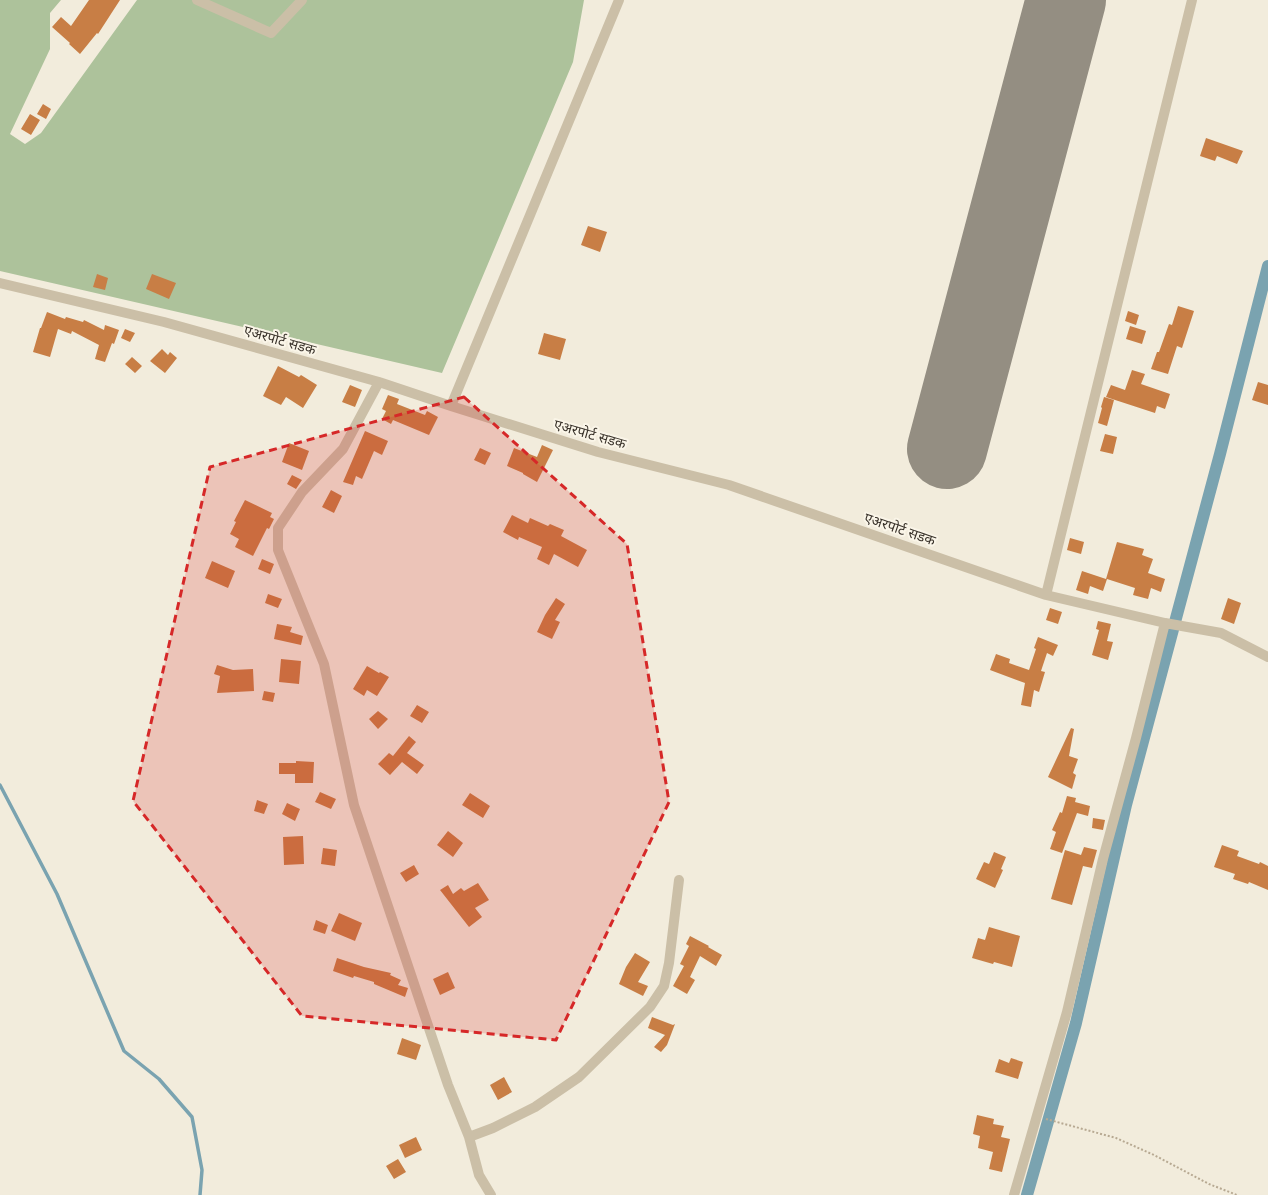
<svg xmlns="http://www.w3.org/2000/svg" width="1268" height="1195" font-family="'Fira Sans','Noto Sans Devanagari',sans-serif">
<rect width="100%" height="100%" fill="#f2ecdc"/>
<path fill="#adc29b" d="M 0,0 L 61,0 L 50,13 L 50,49 L 10,134 L 25,144 L 41,133 L 137,0 L 584,0 L 573,62 L 442,373 L 0,271 Z"/>
<g fill="none" stroke-linecap="round" stroke-linejoin="round">
<path stroke="#7aa3b0" stroke-width="3.5" d="M 0,785 L 57,894 L 124,1051 L 159,1079 L 192,1117 L 202,1170 L 200,1195"/>
<path stroke="#7aa3b0" stroke-width="12" d="M 1027,1195 L 1076,1023 L 1126,805 L 1220,454 L 1268,266"/>
<path stroke="#948e82" stroke-width="80" d="M 947,449 L 1066,0"/>
</g>
<path fill="#c87e45" d="M 89,0 L 120,0 L 98,34 L 97,33 L 80,54 L 69,44 L 70,43 L 52,27 L 61,17 L 71,26 Z
M 43,104 L 51,109 L 46,119 L 37,114 Z
M 30,114 L 40,120 L 31,135 L 21,129 Z
M 1206,138 L 1243,151 L 1237,164 L 1217,156 L 1215,161 L 1200,156 Z
M 588,226 L 607,232 L 600,252 L 581,245 Z
M 97,274 L 108,278 L 105,290 L 93,287 Z
M 152,274 L 176,283 L 169,299 L 146,289 Z
M 1178,306 L 1194,311 L 1182,348 L 1177,346 L 1168,374 L 1151,369 L 1157,352 L 1159,352 L 1169,324 L 1172,325 Z
M 1128,311 L 1139,315 L 1136,325 L 1125,321 Z
M 47,312 L 65,319 L 66,317 L 83,322 L 84,320 L 104,330 L 105,325 L 119,330 L 114,344 L 112,343 L 105,362 L 95,359 L 99,345 L 72,331 L 71,334 L 58,329 L 50,357 L 33,352 L 40,328 L 41,328 Z
M 1130,326 L 1146,331 L 1142,344 L 1126,339 Z
M 125,329 L 135,333 L 130,342 L 121,338 Z
M 544,333 L 566,339 L 560,360 L 538,354 Z
M 162,349 L 168,355 L 170,352 L 177,358 L 165,373 L 150,361 Z
M 132,357 L 142,366 L 135,373 L 125,364 Z
M 278,366 L 299,377 L 301,375 L 317,385 L 303,408 L 286,397 L 281,405 L 263,396 Z
M 1132,370 L 1145,374 L 1141,384 L 1170,394 L 1165,409 L 1157,406 L 1155,413 L 1106,397 L 1111,385 L 1125,390 Z
M 1258,382 L 1268,385 L 1268,405 L 1252,400 Z
M 350,385 L 362,390 L 355,407 L 342,402 Z
M 388,395 L 399,399 L 397,404 L 425,415 L 427,411 L 438,417 L 429,435 L 393,420 L 391,424 L 382,419 L 386,411 L 382,409 Z
M 1104,397 L 1114,400 L 1107,426 L 1098,423 L 1102,408 L 1101,407 Z
M 365,431 L 388,441 L 382,455 L 374,451 L 362,479 L 356,476 L 353,485 L 343,482 Z
M 1105,434 L 1117,437 L 1113,454 L 1100,451 Z
M 289,443 L 309,451 L 302,470 L 282,462 Z
M 542,445 L 553,450 L 537,482 L 523,474 L 523,473 L 507,466 L 514,448 L 537,457 Z
M 480,448 L 491,453 L 485,465 L 474,460 Z
M 292,475 L 302,480 L 296,489 L 287,484 Z
M 331,490 L 342,496 L 334,513 L 322,507 Z
M 245,500 L 272,513 L 270,517 L 274,519 L 269,529 L 267,528 L 253,556 L 235,547 L 239,539 L 230,534 L 236,522 L 234,521 Z
M 512,515 L 528,523 L 530,518 L 548,526 L 550,524 L 564,530 L 561,536 L 587,550 L 578,567 L 554,554 L 549,565 L 537,559 L 542,547 L 519,537 L 518,540 L 503,532 Z
M 1070,538 L 1084,542 L 1081,554 L 1067,550 Z
M 1117,542 L 1144,549 L 1142,555 L 1153,559 L 1148,573 L 1165,579 L 1161,592 L 1151,588 L 1148,599 L 1133,595 L 1135,588 L 1107,579 L 1103,591 L 1090,586 L 1088,594 L 1076,590 L 1082,571 L 1106,579 Z
M 262,559 L 274,564 L 270,574 L 258,569 Z
M 212,561 L 235,571 L 228,588 L 205,578 Z
M 268,594 L 282,599 L 278,608 L 265,603 Z
M 556,598 L 565,604 L 555,620 L 560,622 L 552,639 L 537,632 L 545,615 Z
M 1228,598 L 1241,603 L 1234,624 L 1221,619 Z
M 1050,608 L 1062,612 L 1058,624 L 1046,620 Z
M 1098,621 L 1111,624 L 1107,641 L 1113,642 L 1108,660 L 1092,655 L 1099,630 L 1096,629 Z
M 277,624 L 292,627 L 290,632 L 303,636 L 301,645 L 274,639 Z
M 1038,637 L 1058,645 L 1053,656 L 1047,653 L 1041,671 L 1045,672 L 1039,692 L 1034,690 L 1031,707 L 1021,705 L 1025,683 L 990,670 L 996,654 L 1010,659 L 1009,663 L 1029,670 L 1036,649 L 1034,648 Z
M 281,659 L 301,661 L 299,684 L 279,682 Z
M 217,665 L 233,670 L 253,669 L 254,691 L 217,693 L 220,676 L 214,674 Z
M 367,666 L 379,673 L 380,672 L 389,677 L 377,696 L 367,690 L 364,696 L 353,689 Z
M 264,691 L 275,693 L 273,702 L 262,700 Z
M 417,705 L 429,712 L 422,723 L 410,716 Z
M 378,711 L 388,719 L 378,729 L 369,719 Z
M 1071,728 L 1074,729 L 1069,756 L 1078,759 L 1073,773 L 1076,775 L 1072,789 L 1048,777 Z
M 409,736 L 416,742 L 407,753 L 424,765 L 417,774 L 402,762 L 390,775 L 378,764 L 389,753 L 393,756 Z
M 296,761 L 314,762 L 313,783 L 295,783 L 295,774 L 279,774 L 279,763 L 296,763 Z
M 320,792 L 336,799 L 331,809 L 315,802 Z
M 470,793 L 490,806 L 483,818 L 462,805 Z
M 1067,796 L 1076,798 L 1075,802 L 1090,806 L 1088,816 L 1077,813 L 1062,853 L 1050,849 L 1056,832 L 1052,830 L 1060,812 L 1062,813 Z
M 257,800 L 268,804 L 264,814 L 254,811 Z
M 287,803 L 300,809 L 295,821 L 282,814 Z
M 1093,818 L 1105,820 L 1103,830 L 1092,828 Z
M 448,831 L 463,843 L 453,857 L 437,845 Z
M 303,836 L 304,864 L 284,865 L 283,837 Z
M 1222,845 L 1239,851 L 1237,856 L 1259,864 L 1260,862 L 1268,866 L 1268,890 L 1249,882 L 1248,884 L 1233,879 L 1235,874 L 1214,867 Z
M 1084,847 L 1097,850 L 1092,868 L 1083,866 L 1072,905 L 1051,899 L 1065,850 L 1081,855 Z
M 323,848 L 337,850 L 335,866 L 321,864 Z
M 994,852 L 1006,857 L 1001,869 L 1003,870 L 995,888 L 976,879 L 984,862 L 989,864 Z
M 414,865 L 419,874 L 406,882 L 400,873 Z
M 478,883 L 489,900 L 475,908 L 482,917 L 469,927 L 440,890 L 448,885 L 453,894 L 461,888 L 464,891 Z
M 339,913 L 362,923 L 355,941 L 331,931 Z
M 316,920 L 328,925 L 325,934 L 313,930 Z
M 989,927 L 1020,936 L 1012,967 L 994,962 L 993,964 L 972,958 L 978,938 L 985,940 Z
M 690,936 L 709,946 L 708,947 L 722,955 L 716,966 L 700,956 L 690,977 L 695,980 L 687,994 L 673,986 L 684,966 L 680,964 L 689,946 L 686,944 Z
M 635,953 L 650,962 L 638,982 L 648,986 L 643,996 L 619,984 L 626,967 Z
M 337,958 L 364,967 L 391,973 L 390,975 L 401,980 L 398,985 L 408,988 L 405,997 L 374,984 L 374,982 L 354,976 L 353,978 L 333,971 Z
M 448,972 L 455,988 L 440,995 L 433,979 Z
M 652,1017 L 673,1025 L 675,1024 L 667,1045 L 661,1052 L 654,1047 L 665,1035 L 648,1028 Z
M 402,1038 L 421,1045 L 416,1060 L 397,1054 Z
M 1011,1058 L 1023,1062 L 1018,1079 L 995,1072 L 999,1059 L 1009,1063 Z
M 504,1077 L 512,1092 L 498,1100 L 490,1085 Z
M 977,1115 L 994,1119 L 993,1124 L 1004,1126 L 1001,1137 L 1010,1139 L 1002,1172 L 989,1169 L 993,1152 L 978,1148 L 980,1136 L 973,1134 Z
M 416,1137 L 422,1150 L 405,1158 L 399,1145 Z
M 398,1159 L 406,1172 L 394,1179 L 386,1166 Z"/>
<g fill="none" stroke-linecap="round" stroke-linejoin="round">
<path stroke="#b7a992" stroke-width="2" stroke-dasharray="2 2" stroke-linecap="butt" d="M 1046,1119 L 1116,1138 L 1154,1155 L 1209,1184 L 1237,1195"/>
<path stroke="#cbbfa7" stroke-width="10" d="M 197,0 L 271,33 L 302,0
M 0,283 L 164,322 L 379,382 L 451,406 L 598,452 L 729,485 L 1046,595 L 1165,623 L 1221,633 L 1268,657
M 379,382 L 343,449 L 302,492 L 278,528 L 278,550 L 324,664 L 354,805 L 448,1085 L 469,1137 L 479,1175 L 491,1195
M 451,406 L 619,0
M 1046,595 L 1192,0
M 469,1137 L 493,1128 L 535,1107 L 579,1077 L 650,1007 L 664,986 L 669,963 L 679,880
M 1014,1195 L 1067,1012 L 1103,859 L 1136,738 L 1165,623"/>
</g>
<path fill="#d62828" fill-opacity="0.2" stroke="#d62828" stroke-width="3" stroke-dasharray="8 5" stroke-linejoin="round" d="M 464,397 L 627,544 L 669,802 L 556,1040 L 302,1016 L 133,801 L 210,467 Z"/>
<g text-anchor="middle" stroke-width="4" stroke-linejoin="round" paint-order="stroke">
<g font-size="14" fill="#373028" stroke="#faf5e8">
<text transform="translate(280 340) rotate(16)" y="5">एअरपोर्ट सडक</text>
<text transform="translate(590 434) rotate(16)" y="5">एअरपोर्ट सडक</text>
<text transform="translate(900 529) rotate(19)" y="5">एअरपोर्ट सडक</text>
</g>
</g>
</svg>
